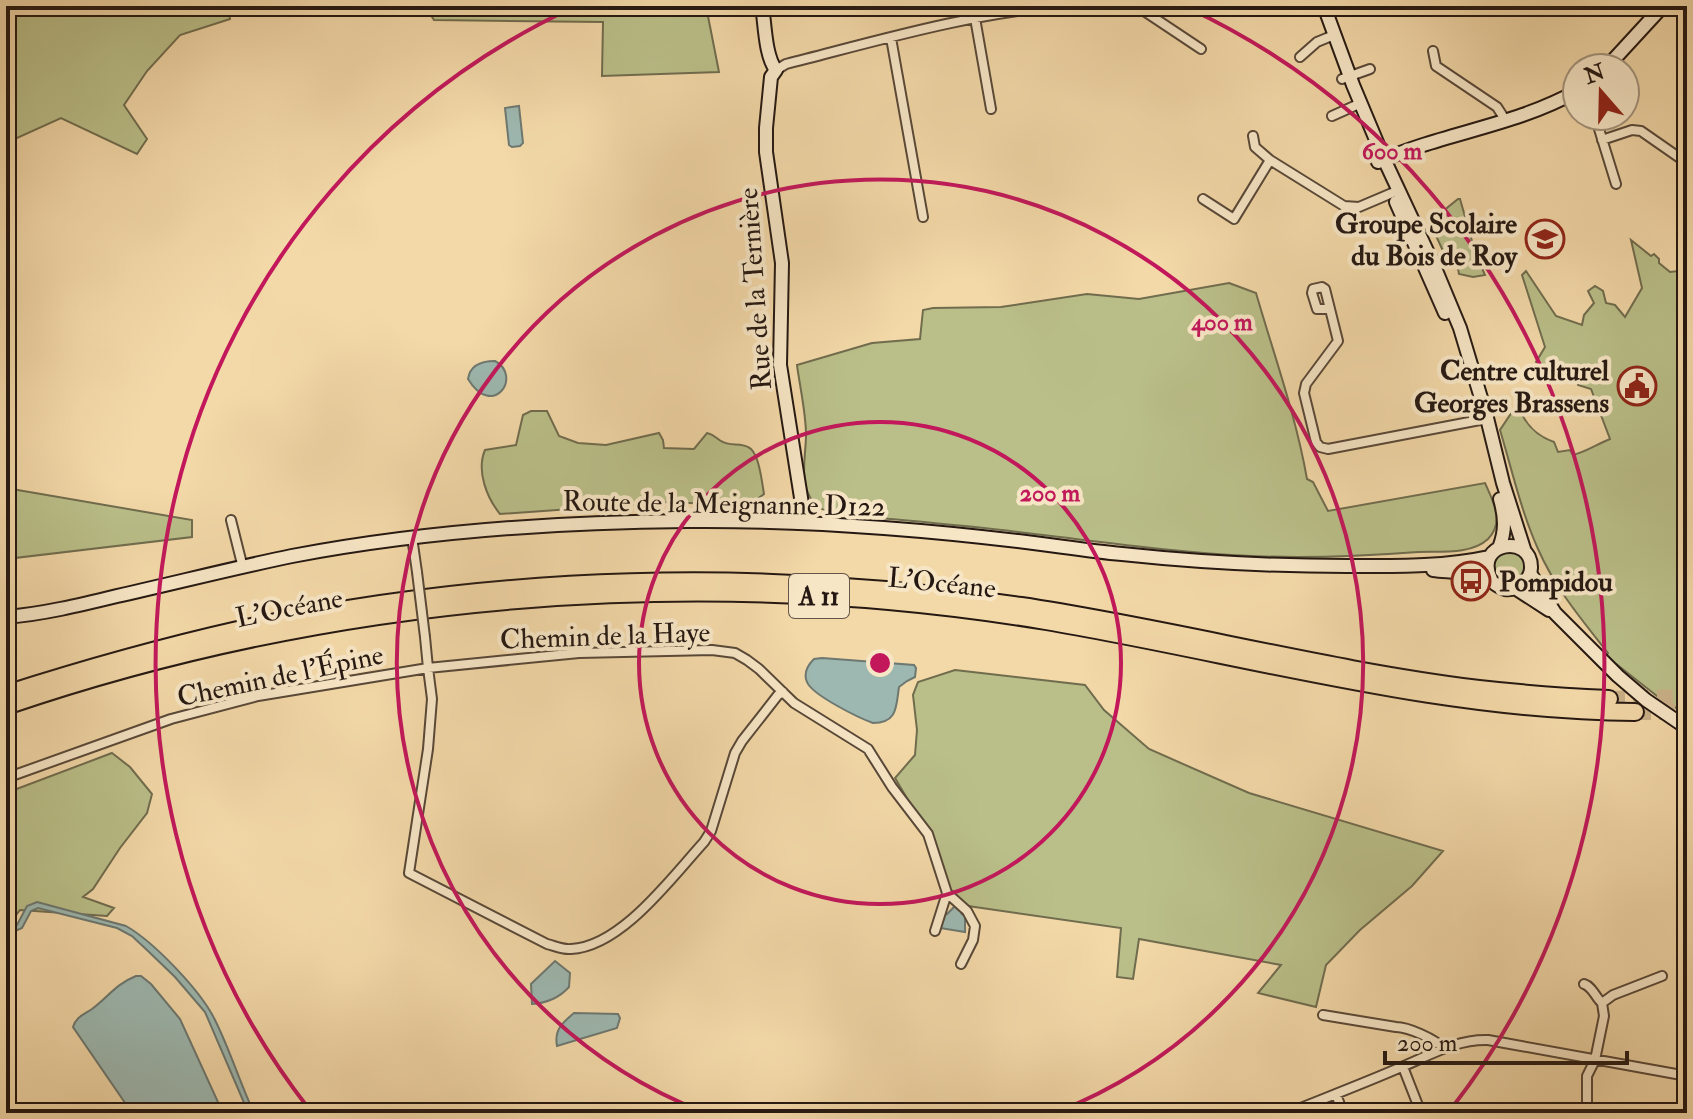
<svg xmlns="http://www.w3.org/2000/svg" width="1693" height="1119" font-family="'IM FELL Double Pica',serif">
<rect width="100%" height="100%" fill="#f3d8a8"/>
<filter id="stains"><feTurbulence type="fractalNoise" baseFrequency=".0025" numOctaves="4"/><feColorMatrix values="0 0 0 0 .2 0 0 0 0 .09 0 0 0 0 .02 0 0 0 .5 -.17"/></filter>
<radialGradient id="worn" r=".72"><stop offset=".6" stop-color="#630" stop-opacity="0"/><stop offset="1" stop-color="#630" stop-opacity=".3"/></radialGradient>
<path fill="#babf89" stroke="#706c4e" stroke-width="2" d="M 6,6 L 228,6 L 230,19 L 180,35 L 147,71 L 124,105 L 147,139 L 137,154 L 61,118 L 6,143 Z
M 425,6 L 706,6 L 719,72 L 602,76 L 603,22 L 434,20 Z
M 1458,199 L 1460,199 L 1476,255 L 1485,275 L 1473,277 L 1459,274 L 1456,258 L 1443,251 L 1432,227 L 1437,216 Z
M 1631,240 L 1651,256 L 1654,254 L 1659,259 L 1659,263 L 1670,272 L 1687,270 L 1687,714 L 1662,700 L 1606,656 L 1608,653 C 1582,620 1555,588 1538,549 C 1521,511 1512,470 1500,430 L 1514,409 L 1519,408 C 1526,426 1537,436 1554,442 L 1558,452 L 1570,450 L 1573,455 C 1588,451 1597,444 1610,439 L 1591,389 L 1578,385 L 1571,366 L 1552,372 L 1536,362 L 1545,347 L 1522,275 L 1526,271 L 1556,316 L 1582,325 L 1584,315 L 1594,303 L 1588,291 L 1595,286 L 1603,291 L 1606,303 L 1615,305 L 1625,317 L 1642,288 Z
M 1229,283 L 1256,293 C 1274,355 1296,416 1307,479 L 1313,482 L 1328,511 L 1485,483 C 1493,501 1505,522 1488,539 C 1471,555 1439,551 1418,552 C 1378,555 1337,557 1297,557 C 1212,557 1127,545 1043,535 C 975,526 907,521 838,514 C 833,512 825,511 820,508 C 796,491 806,459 806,435 C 806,413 800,388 797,365 L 872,343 L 920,339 L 923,310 L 933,308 L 1001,307 L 1087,294 L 1139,299 Z
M 531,411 L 547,411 L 559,436 L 578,443 L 606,445 L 659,433 L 663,440 L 664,448 L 694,449 L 707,433 C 716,435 716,439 723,442 C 730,446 741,443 748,447 C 759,451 762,483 764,494 L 753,502 L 709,504 L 671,502 L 500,514 C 487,498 476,471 485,450 L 516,445 L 523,415 Z
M 6,488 L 192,520 L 192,537 L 6,559 Z
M1494 567a16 16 0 1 1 32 0a16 16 0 1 1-32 0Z
M 955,670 L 1085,685 L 1104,710 L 1149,749 L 1249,793 L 1443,851 L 1412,886 L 1360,930 L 1326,965 L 1316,1007 L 1258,993 L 1281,965 L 1139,939 L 1133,979 L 1117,977 L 1121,928 L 968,906 L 947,893 L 928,834 L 895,778 L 915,755 L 917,730 L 913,695 L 918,682 Z
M 112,753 L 130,767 L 152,794 L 147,813 L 120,848 L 93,889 L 83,897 L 114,908 L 107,916 L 20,910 L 10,923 L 6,922 L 6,793 Z"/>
<path fill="#9db8b0" stroke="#6d7871" stroke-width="2" d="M 519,106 L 523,143 L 520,146 L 512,147 L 509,145 L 505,108 Z
M 495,361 C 523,376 493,420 468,379 C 470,365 481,361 495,361 Z
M 822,658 L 914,665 L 916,668 L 915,677 L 907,681 L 899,687 C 896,706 898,723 873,723 C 859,718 812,695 807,682 C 803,673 808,665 814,659 Z
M 37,902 L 126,926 C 154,942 201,991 215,1020 C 230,1050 240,1083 254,1113 L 248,1112 L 205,1012 L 175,977 L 148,951 L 132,936 L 117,928 L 38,908 L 31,911 L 22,928 L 6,935 L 6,928 L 17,925 L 27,906 Z
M 957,904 L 962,914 L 965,916 L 965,932 L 940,928 L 942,915 L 947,914 Z
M 555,961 L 570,973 L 569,987 C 560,997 547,1003 532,1004 L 531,984 Z
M 136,976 L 141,976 L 151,984 L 180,1019 L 223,1113 L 132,1113 L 73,1027 C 76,1017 83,1015 92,1009 C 109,996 116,984 136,976 Z
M 574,1013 L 618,1014 L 620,1018 L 617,1028 L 557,1046 C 554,1030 562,1023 574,1013 Z"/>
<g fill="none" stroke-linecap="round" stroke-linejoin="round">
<path stroke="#cab28a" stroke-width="16" stroke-dasharray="16 8" stroke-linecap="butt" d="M 1609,699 L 1687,697
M 1635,712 L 1687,712"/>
<defs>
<path id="street" d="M 1143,6 L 1144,11 L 1201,49
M 975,18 L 991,109
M 891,38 L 923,217
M 1433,51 L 1436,66 L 1497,107 L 1506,121
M 1300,57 L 1317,42 L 1334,35
M 776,70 L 786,64 C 877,41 967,14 1061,6
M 1342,79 L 1370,69
M 1332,116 L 1361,103
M 1595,116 L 1616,184
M 1602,140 L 1632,130 L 1641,131 L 1687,163
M 1270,160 L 1344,206 L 1359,207 L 1392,193
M 1203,199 L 1234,219 L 1270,160 L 1255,147 L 1253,136
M 1330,309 L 1317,309 L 1312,293 L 1313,289 L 1322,287 L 1325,289 L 1338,341 L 1306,384 L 1304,393 L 1316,442 L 1320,447 L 1328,449 L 1480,420
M 231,520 L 243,568
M 412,537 L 417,572
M 425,637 L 428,668 L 579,653 L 712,650 L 735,653 L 747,660 L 759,669 L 794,703 L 868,749 L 892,787 L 928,834 L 947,893 L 967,911 L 975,926 L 973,940 L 961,964
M 6,778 L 171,719 L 258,696 L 428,668 L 432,699 L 428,749 L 409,873 L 547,944 C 555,946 563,950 571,949 C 621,947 672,877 704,842 L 711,831 L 735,753 L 742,741 L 778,695 L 783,692
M 935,931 L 947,893
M 1584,984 C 1593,987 1595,997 1602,1003
M 1323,1015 L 1396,1027 C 1408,1027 1435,1039 1443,1048
M 1403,1067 L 1421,1113
M 1336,1094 L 1343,1113
M 1288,1113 C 1325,1098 1362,1084 1399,1068 C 1429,1056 1455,1039 1488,1040 L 1687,1076
M 1587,1113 L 1587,1076 L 1595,1060 L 1604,1016 L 1602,1003 L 1613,995 L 1662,976"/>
<path id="secondary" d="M 762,6 C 765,24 765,56 776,70 L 771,77 L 766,128 L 766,152 L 782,263 L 780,365 L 805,523
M 1324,6 L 1353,85 L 1384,159 L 1435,268 L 1460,328 L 1487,418 L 1503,483 L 1525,552
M 1606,68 L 1663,6
M 1378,162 C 1442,133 1515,126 1577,91
M 1396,202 L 1445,313
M 1499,548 C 1506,530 1505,517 1500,499
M 1433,570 C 1450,572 1466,572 1483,577 C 1491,579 1496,587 1505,589 C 1511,590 1517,588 1522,584 C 1527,580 1531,574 1531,568 C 1532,533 1473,542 1491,579
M 1530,573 L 1555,613 L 1618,676 L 1646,700 L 1687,728
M 1515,588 L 1549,610
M 6,617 C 43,614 80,605 117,596 C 175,583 234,568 292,556 C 423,531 556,522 688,521 C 798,520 909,528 1018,541 C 1053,545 1087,551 1122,554 C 1197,562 1272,566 1347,566 C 1394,566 1443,567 1489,557"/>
<path id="highway" d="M 6,694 C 84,669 162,647 242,629 C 497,574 764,567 1021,606 C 1175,629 1325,670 1479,689 C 1523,694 1566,697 1609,699
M 6,706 C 337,593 701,564 1046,621 C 1241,654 1436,711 1635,712"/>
</defs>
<use href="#street" stroke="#584838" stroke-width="12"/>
<use href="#secondary" stroke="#251812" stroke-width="16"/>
<use href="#highway" stroke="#251812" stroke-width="20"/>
<use href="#street" stroke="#f7e6c6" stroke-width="8"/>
<use href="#secondary" stroke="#f7e6c6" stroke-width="12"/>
<use href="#highway" stroke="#f3d8a8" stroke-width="16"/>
<defs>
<path id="street-bridge" d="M 417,572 L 425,637"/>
</defs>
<use href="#street-bridge" stroke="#584838" stroke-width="12" stroke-linecap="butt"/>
<use href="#street-bridge" stroke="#f7e6c6" stroke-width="8"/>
</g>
<g fill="none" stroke="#c2185b" stroke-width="4">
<circle cx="880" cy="663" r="241"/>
<path d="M703 1112A483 483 0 1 1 1057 1112"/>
<path d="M309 1109A724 724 0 0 1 574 7M1186 7A724 724 0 0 1 1451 1109"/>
</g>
<defs>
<symbol id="school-ring" viewBox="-11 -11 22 22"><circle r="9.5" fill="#f7e6c6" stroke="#8f2418" stroke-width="1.5"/><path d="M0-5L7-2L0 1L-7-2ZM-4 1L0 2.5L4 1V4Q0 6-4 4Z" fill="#8f2418"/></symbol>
<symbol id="civic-ring" viewBox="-11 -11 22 22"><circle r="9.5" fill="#f7e6c6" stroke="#8f2418" stroke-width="1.5"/><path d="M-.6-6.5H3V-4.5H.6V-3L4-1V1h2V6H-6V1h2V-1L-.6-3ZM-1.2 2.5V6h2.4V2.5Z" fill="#8f2418"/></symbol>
<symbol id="bus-ring" viewBox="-11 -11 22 22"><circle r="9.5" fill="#f7e6c6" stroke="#8f2418" stroke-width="1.5"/><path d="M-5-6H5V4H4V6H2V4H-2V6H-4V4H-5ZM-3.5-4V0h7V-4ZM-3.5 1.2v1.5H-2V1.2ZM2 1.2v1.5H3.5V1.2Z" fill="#8f2418"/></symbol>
</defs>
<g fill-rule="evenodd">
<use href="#school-ring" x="1523" y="217" width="44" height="44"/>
<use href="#civic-ring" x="1615" y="364" width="44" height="44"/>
<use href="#bus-ring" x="1449" y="559" width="44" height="44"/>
</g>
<g text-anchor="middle" stroke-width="8" stroke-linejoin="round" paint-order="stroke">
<rect fill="#f7e6c6" stroke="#645648" stroke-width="2" x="789" y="574" width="60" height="44" rx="6"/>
<g font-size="26" font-weight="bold" fill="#251812">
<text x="819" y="605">A 11</text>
</g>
<g font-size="28" font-weight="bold" fill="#251812" stroke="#f7e6c6" text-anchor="end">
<text x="1517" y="233">Groupe Scolaire<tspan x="1517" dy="32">du Bois de Roy</tspan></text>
<text x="1609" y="380">Centre culturel<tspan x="1609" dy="32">Georges Brassens</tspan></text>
<text x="1499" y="591" text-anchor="start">Pompidou</text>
</g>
<g font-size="28" fill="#251812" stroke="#f7e6c6">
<text transform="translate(754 289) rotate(-94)" y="10">Rue de la Ternière</text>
<text transform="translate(724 503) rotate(1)" y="10">Route de la Meignanne D122</text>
<text transform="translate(942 582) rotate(6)" y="10">L’Océane</text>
<text transform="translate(289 607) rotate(-11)" y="10">L’Océane</text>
<text transform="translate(605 635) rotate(-2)" y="10">Chemin de la Haye</text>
<text transform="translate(280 675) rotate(-12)" y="10">Chemin de l'Épine</text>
</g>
</g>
<circle cx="880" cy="663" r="12" fill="#c2185b" stroke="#f7e6c6" stroke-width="4"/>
<g font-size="24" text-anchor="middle" font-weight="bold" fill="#c2185b" stroke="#f7e6c6" stroke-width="8" stroke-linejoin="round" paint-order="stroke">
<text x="1392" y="159">600 m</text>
<text x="1222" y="330">400 m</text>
<text x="1050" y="501">200 m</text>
</g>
<rect width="1693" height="1119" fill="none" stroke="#f3d8a8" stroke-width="32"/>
<rect x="8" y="8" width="1677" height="1103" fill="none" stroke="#251812" stroke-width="4"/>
<rect x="16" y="16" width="1661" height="1087" fill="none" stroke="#251812" stroke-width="2"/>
<g transform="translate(1601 92) rotate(340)"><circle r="38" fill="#f7e6c6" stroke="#a3947e" stroke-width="2"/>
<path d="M0-6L14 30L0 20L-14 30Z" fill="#8f2418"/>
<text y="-12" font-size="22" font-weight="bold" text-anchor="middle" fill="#251812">N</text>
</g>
<path d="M1385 1051v12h242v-12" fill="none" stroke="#251812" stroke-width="4"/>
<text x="1397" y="1051" font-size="24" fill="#251812" stroke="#f7e6c6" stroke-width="6" paint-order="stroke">200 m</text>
<rect width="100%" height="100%" filter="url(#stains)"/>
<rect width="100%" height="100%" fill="url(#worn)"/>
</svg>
